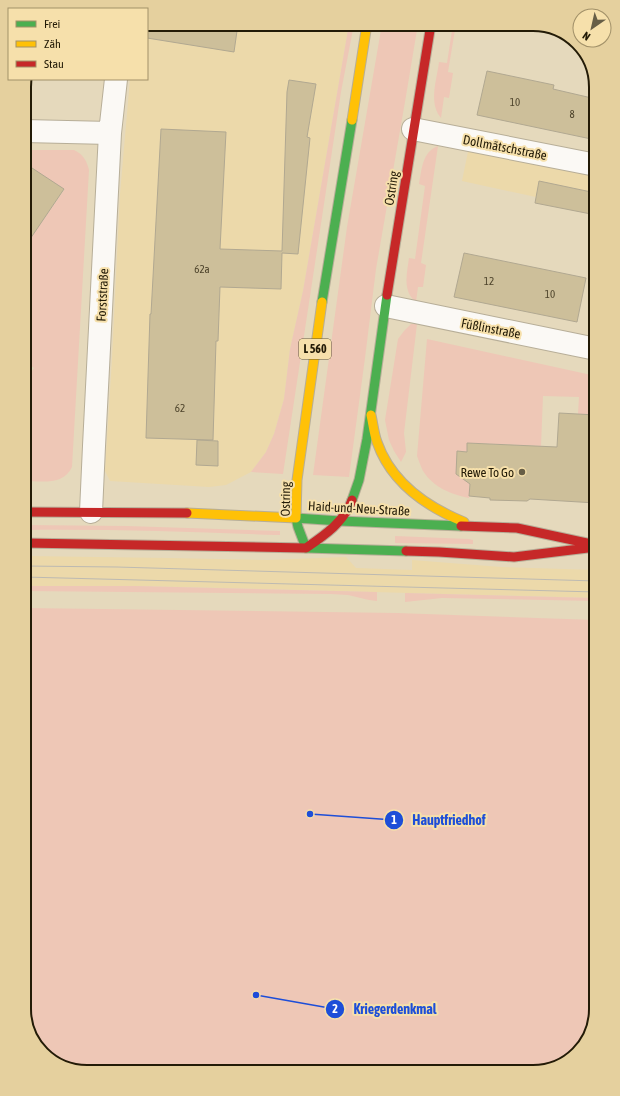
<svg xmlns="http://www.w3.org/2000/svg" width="620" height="1096" font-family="'Asap Condensed',sans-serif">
<rect width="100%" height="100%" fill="#e5d9bc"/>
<path fill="#ecd9aa" d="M 147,24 L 349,24 L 303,291 L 290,349 L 284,399 L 274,434 L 266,452 L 251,472 L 226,485 L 209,487 L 110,481 L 105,471 L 112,359 L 120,194 L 130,79 L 147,79 Z
M 469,147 L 596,174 L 596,215 L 535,203 L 536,197 L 462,181 Z
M 24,556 L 169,558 L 267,560 L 346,557 L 356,568 L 412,570 L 412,560 L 501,567 L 596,570 L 596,598 L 227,588 L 135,586 L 24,586 Z"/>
<path fill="#eec7b6" d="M 349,24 L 354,24 L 341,92 L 283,474 L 251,472 L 266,452 L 274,434 L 284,399 L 290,349 L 303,291 Z
M 382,24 L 418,24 L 406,96 L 376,269 L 365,358 L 349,477 L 313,475 L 347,227 Z
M 453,24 L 456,24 L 448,72 L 453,73 L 449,98 L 444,97 L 441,118 C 428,103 437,79 439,62 L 447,63 Z
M 438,146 L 421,263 L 426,265 L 423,287 L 418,287 L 416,302 C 402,291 407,273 409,258 L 415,259 L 425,186 L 419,184 C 422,169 422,152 438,146 Z
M 24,150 L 74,150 C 83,154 87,161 89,170 L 72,467 C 63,486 42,481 24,481 L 24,382 L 34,368 L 24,361 L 24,248 L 64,190 L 32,168 L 24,179 Z
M 411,324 L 417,324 L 404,433 L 406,452 L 401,462 L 394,451 L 389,440 L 385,420 L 398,339 L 404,331 Z
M 427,339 L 596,376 L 596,415 L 578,414 L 579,397 L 543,396 L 541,446 L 472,443 L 469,498 C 451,494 434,488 423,471 C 421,467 419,461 417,456 Z
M 24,525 L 127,526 L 280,531 L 280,535 L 276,535 C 192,532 108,529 24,530 Z
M 395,536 L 469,539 L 473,540 L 473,544 L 395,543 Z
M 24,586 L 135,586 L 377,592 L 377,601 L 369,600 L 348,595 L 331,594 L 24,591 Z
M 405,593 L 596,598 L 596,601 L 442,598 L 405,602 Z
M 24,608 L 397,613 L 596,620 L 596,1009 L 586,1044 L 561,1066 L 533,1072 L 83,1072 L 52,1061 L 30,1037 L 24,1009 Z"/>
<path fill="#cdbf9a" stroke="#b1a891" d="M 147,24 L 238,24 L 234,52 L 147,38 Z
M 487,71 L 554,85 L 553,89 L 596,99 L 596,140 L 477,115 Z
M 289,80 L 316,84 L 307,137 L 310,138 L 298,254 L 282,253 L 281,289 L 220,287 L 218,341 L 216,341 L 213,440 L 146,438 L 150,314 L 151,314 L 161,129 L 226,132 L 220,249 L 282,251 L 287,92 Z
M 32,168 L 64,189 L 24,248 L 24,179 Z
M 539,181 L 596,193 L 596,215 L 535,203 Z
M 464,253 L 586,278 L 577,322 L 454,297 Z
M 559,413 L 596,415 L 596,503 L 530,499 L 527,501 L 490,500 L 490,498 L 469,496 L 470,484 L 456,474 L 457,451 L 467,452 L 467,443 L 557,447 Z
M 197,440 L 218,441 L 218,466 L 196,465 Z"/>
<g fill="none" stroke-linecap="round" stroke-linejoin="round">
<defs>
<path id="street" d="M 413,129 L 596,165
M 24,131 L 110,133
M 386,306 L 596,349
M 91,512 L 94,446 L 110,133 L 116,79"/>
<path id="fast" d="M 322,302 L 352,120
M 352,500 L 359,480 L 367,439 L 387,295
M 406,551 L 306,548 L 298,527 L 296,518 L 340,521 L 461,526"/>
<path id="slow" d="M 352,120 L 367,24
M 371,415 C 373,424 374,434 377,442 C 391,482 427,507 464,522
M 187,513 L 296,518 L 297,480 L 322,302"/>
<path id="jam" d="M 387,295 L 431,24
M 24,512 L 187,513
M 461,526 L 517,528 L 596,545
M 24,543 L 306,548 C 325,535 344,522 352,500
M 406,551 L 439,552 L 514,557 L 596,547"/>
</defs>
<use href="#street" stroke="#b7ae98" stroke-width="24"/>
<use href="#fast" stroke="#b7ae98" stroke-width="11"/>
<use href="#slow" stroke="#b7ae98" stroke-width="11"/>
<use href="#jam" stroke="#b7ae98" stroke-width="11"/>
<use href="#street" stroke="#fbf9f5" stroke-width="22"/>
<use href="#fast" stroke="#4caf50" stroke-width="9"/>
<use href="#slow" stroke="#ffc107" stroke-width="9"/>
<use href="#jam" stroke="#c62828" stroke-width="9"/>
<path stroke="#bdbab2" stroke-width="1" d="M 24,566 L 117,567 L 596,581
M 24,577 L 596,592"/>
</g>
<circle fill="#675e46" stroke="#f6e0ab" stroke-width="1.5" cx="522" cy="472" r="4"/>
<g text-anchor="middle" stroke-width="4" stroke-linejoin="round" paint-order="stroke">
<g font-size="11" fill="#4e442c">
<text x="515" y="106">10</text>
<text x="572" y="118">8</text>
<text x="202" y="273">62a</text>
<text x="489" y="285">12</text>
<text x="550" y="298">10</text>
<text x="180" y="412">62</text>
</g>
<rect fill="#f6e0ab" stroke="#625638" stroke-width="1" x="299" y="339" width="32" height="20" rx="3"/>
<g font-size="12" font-weight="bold" fill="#231b07">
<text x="315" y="353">L 560</text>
</g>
<g font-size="13" fill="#231b07" stroke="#f6e0ab">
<text transform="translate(505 147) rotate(11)" y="5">Dollmätschstraße</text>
<text transform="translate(391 188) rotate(-81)" y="5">Ostring</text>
<text transform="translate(102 295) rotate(-87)" y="5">Forststraße</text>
<text transform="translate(491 328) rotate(11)" y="5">Füßlinstraße</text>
<text transform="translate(285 499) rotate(-89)" y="5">Ostring</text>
<text transform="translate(359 508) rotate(3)" y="5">Haid-und-Neu-Straße</text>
</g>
<g font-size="13" fill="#231b07" stroke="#f6e0ab" text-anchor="end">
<text x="514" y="477">Rewe To Go</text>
</g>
</g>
<path d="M0 0H620V1096H0ZM87 31H533A56 56 0 0 1 589 87V1009A56 56 0 0 1 533 1065H87A56 56 0 0 1 31 1009V87A56 56 0 0 1 87 31Z" fill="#e5d09e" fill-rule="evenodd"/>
<path fill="none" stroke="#231b07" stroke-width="2" d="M87 31H533A56 56 0 0 1 589 87V1009A56 56 0 0 1 533 1065H87A56 56 0 0 1 31 1009V87A56 56 0 0 1 87 31Z"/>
<path fill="none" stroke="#1d4ed8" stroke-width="1.5" d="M310 814L394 820M256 995L335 1009"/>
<g fill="#1d4ed8" stroke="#f6e0ab" stroke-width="1.5">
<circle cx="310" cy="814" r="4"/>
<circle cx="256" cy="995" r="4"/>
<circle cx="394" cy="820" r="10"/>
<circle cx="335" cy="1009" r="10"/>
</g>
<g font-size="12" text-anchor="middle" font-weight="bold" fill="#fff">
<text x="394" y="824">1</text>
<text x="335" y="1013">2</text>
</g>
<g font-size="14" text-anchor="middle" font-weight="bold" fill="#1d4ed8" stroke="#f6e0ab" stroke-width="4" stroke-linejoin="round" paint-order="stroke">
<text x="449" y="825">Hauptfriedhof</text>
<text x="395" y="1014">Kriegerdenkmal</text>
</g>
<rect x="8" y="8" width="140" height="72" fill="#f6e0ab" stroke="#a29169"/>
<rect x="16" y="21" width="20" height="6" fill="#4caf50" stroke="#a29169"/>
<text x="44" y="28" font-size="12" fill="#231b07">Frei</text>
<rect x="16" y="41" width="20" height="6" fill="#ffc107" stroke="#a29169"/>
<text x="44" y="48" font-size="12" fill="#231b07">Zäh</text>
<rect x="16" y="61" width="20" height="6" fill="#c62828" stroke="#a29169"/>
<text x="44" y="68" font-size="12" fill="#231b07">Stau</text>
<g transform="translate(592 28) rotate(214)"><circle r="19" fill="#f6e0ab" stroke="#a29169"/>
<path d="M0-3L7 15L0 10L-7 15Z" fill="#675e46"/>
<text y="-6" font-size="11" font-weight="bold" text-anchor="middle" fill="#231b07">N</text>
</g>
</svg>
